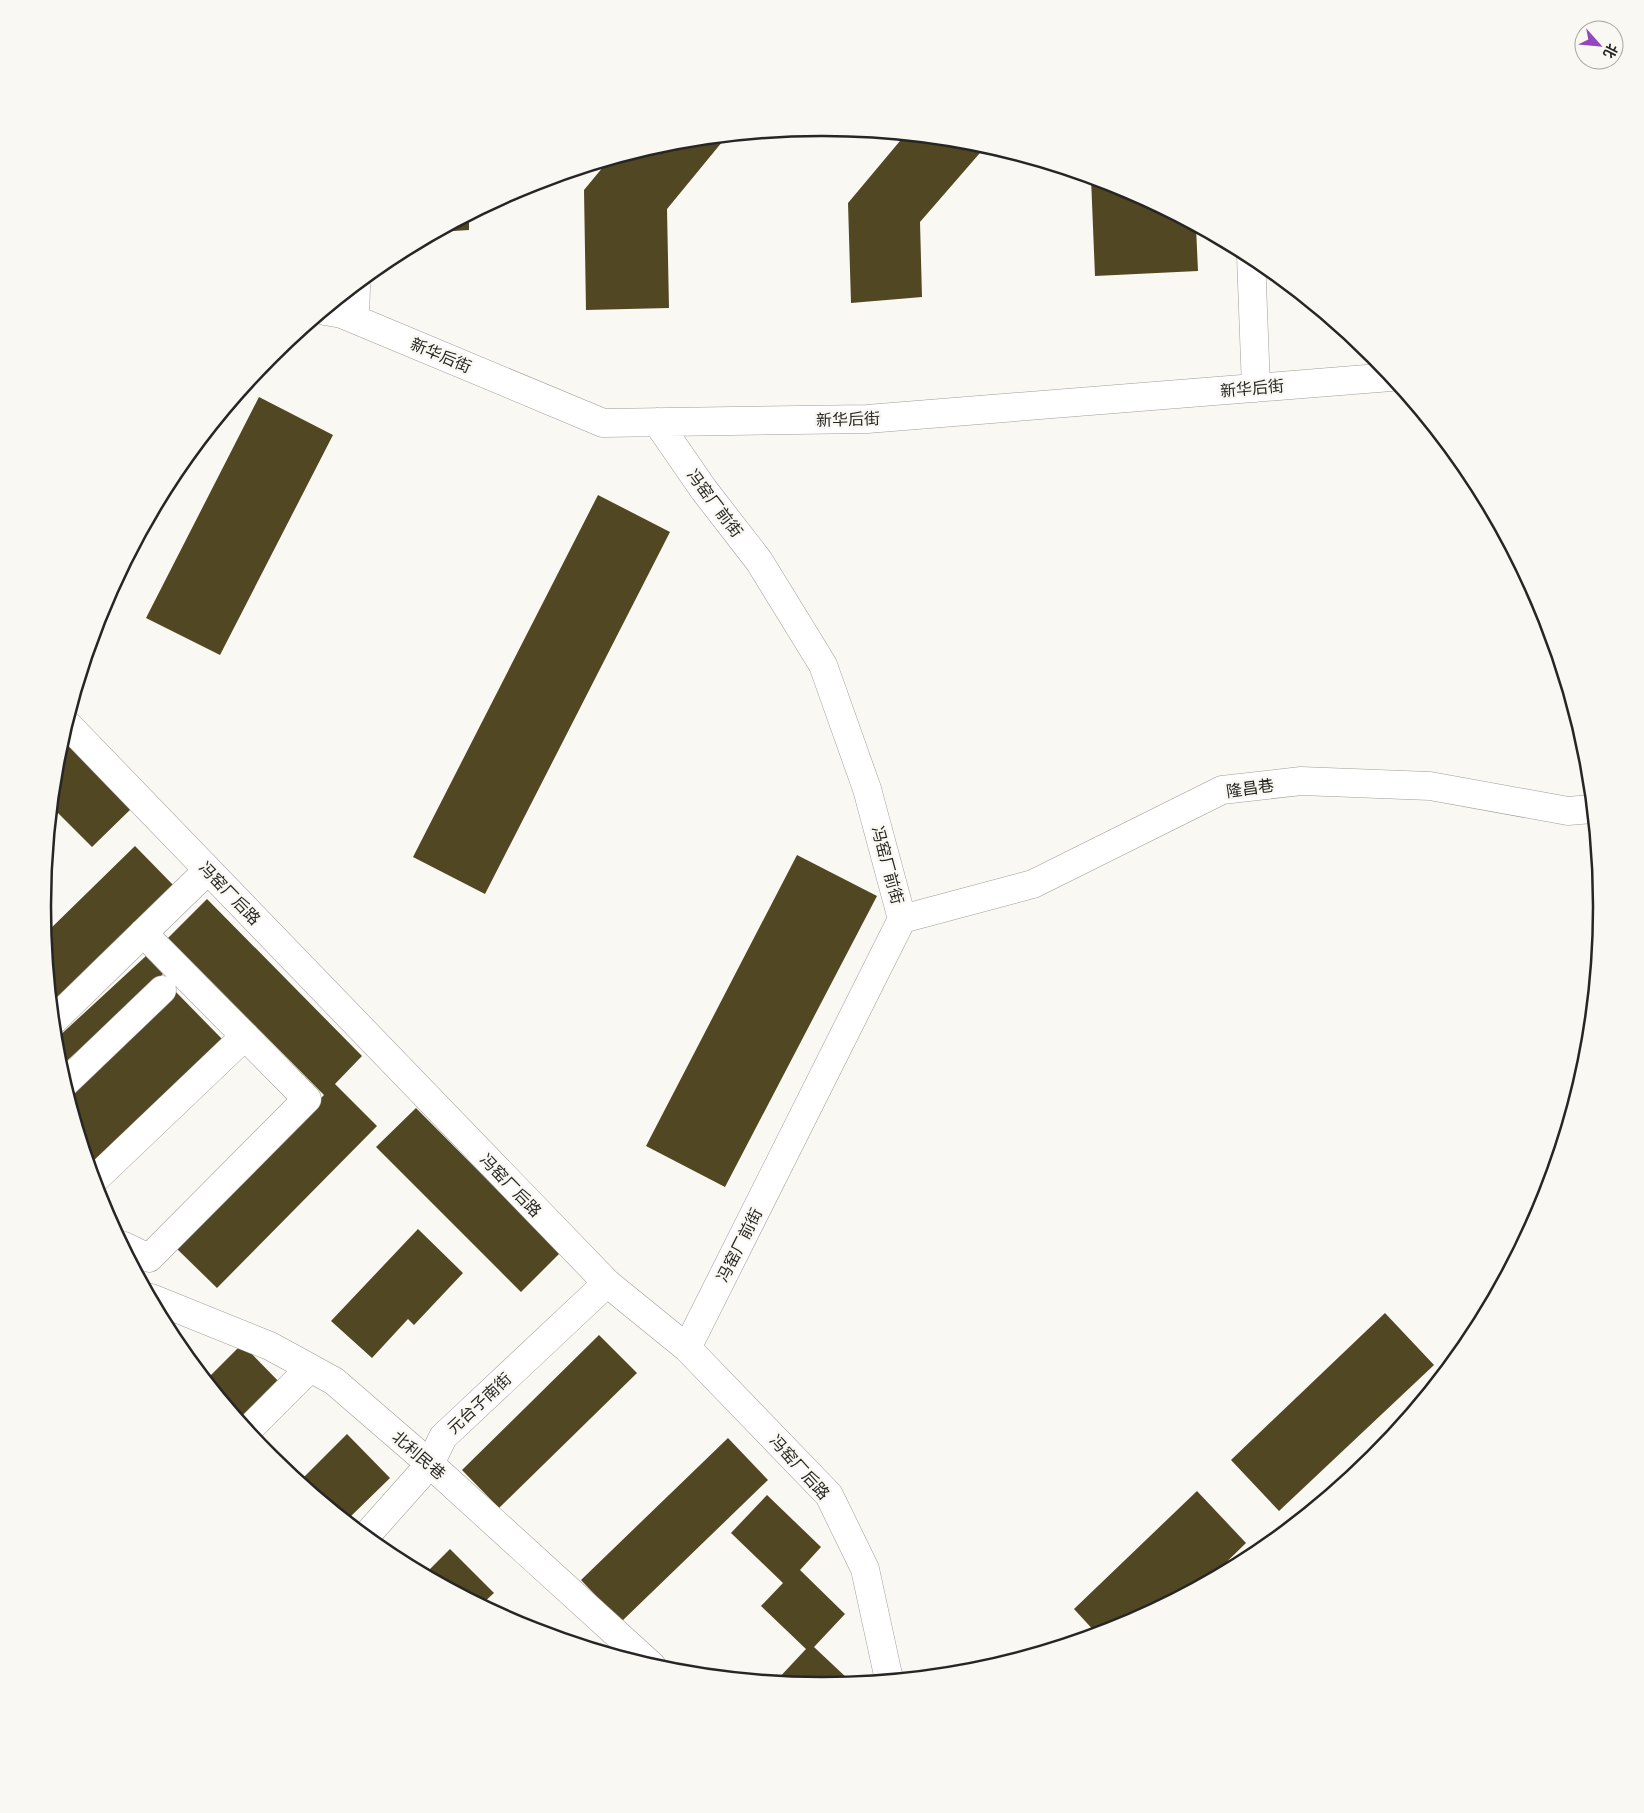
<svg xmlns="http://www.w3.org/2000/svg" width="1644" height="1813" font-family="'IBM Plex Serif','Noto Sans SC',serif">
<rect width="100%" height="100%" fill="#faf8f3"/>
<path fill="#524723" d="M 905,135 L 974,142 L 986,146 L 920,222 L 922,297 L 851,303 L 848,203 Z
M 727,136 L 667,209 L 669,308 L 586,310 L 584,190 L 608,161 L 670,142 Z
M 1091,178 L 1121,186 L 1196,227 L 1198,271 L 1095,276 Z
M 469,216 L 469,230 L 438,232 Z
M 259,397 L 333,435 L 220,655 L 146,618 Z
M 598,495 L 670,532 L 485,894 L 413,857 Z
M 63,735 L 134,806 L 92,847 L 52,807 L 58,754 Z
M 135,846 L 176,888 L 53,1011 L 45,934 Z
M 797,855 L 877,896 L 725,1187 L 646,1146 Z
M 207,899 L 362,1056 L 335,1084 L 377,1126 L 217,1288 L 175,1247 L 324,1095 L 168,938 Z
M 146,956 L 163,974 L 60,1067 L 56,1039 Z
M 175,991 L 222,1039 L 90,1166 L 69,1095 Z
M 416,1108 L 560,1253 L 521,1292 L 376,1147 Z
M 418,1229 L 463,1273 L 414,1325 L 408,1319 L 372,1358 L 331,1321 Z
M 1385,1313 L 1434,1365 L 1279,1511 L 1231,1460 Z
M 599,1335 L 637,1373 L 499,1508 L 462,1470 Z
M 242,1344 L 285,1388 L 246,1427 L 207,1379 Z
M 347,1434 L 390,1478 L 347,1520 L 300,1481 Z
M 728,1438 L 768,1480 L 621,1622 L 581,1580 Z
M 1197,1491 L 1246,1543 L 1209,1579 L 1120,1627 L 1097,1634 L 1074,1609 Z
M 767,1495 L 821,1547 L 800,1570 L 845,1614 L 814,1647 L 848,1679 L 843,1684 L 822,1686 L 776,1681 L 806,1649 L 761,1606 L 783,1583 L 731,1533 Z
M 450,1549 L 494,1593 L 482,1604 L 425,1574 Z"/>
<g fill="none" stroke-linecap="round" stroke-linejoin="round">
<defs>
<path id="minor" d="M 1251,256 L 1256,388
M 325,311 L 342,314 L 603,423 L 867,419 L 1391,377
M 355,319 L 356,286
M 657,422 L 704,490 L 759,561 L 823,665 L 867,789 L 902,919 L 687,1348
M 67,724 L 607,1283 L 687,1348 L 829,1495 L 865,1569 L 888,1675 L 890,1679
M 902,919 L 1033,884 L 1222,790 L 1301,781 L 1430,786 L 1568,811 L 1592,809
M 54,1020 L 208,870
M 65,1083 L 162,990
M 94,1180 L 245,1036
M 124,1246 L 149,1258 L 307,1099 L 143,933
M 151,1298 L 270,1346 L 334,1381 L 430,1464 L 652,1666
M 248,1430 L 310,1368
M 366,1536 L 430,1464 L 443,1437 L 607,1283"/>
</defs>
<use href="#minor" stroke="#9f9d99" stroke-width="29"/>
<use href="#minor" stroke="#fff" stroke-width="28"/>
</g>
<g text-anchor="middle" stroke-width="5" stroke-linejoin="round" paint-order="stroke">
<g font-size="16" fill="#272624" stroke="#faf8f3">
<text transform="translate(441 355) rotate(23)" y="6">新华后街</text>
<text transform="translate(1252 388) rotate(-5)" y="6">新华后街</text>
<text transform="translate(848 419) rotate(-2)" y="6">新华后街</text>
<text transform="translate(715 503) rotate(53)" y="6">冯窑厂前街</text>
<text transform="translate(1250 788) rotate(-8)" y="6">隆昌巷</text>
<text transform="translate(888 865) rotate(75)" y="6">冯窑厂前街</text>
<text transform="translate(230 893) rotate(46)" y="6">冯窑厂后路</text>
<text transform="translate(511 1185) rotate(46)" y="6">冯窑厂后路</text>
<text transform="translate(739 1245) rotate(-63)" y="6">冯窑厂前街</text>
<text transform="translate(479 1403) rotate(-43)" y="6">元台子南街</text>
<text transform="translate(419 1455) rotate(41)" y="6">北利民巷</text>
<text transform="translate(800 1467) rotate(48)" y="6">冯窑厂后路</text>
</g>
</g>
<path d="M0 0H1644V1813H0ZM821 136H823A770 770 0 0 1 1593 906V907A770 770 0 0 1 823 1677H821A770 770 0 0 1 51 907V906A770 770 0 0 1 821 136Z" fill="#faf8f3" fill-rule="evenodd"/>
<path fill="none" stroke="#272624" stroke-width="2.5" d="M821 136H823A770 770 0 0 1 1593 906V907A770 770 0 0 1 823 1677H821A770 770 0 0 1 51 907V906A770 770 0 0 1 821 136Z"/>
<g transform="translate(1599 45) rotate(117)"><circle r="24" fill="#faf8f3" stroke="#a6a4a0"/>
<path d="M0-4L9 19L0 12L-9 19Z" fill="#9349bc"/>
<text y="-8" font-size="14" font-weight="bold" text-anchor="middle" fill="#272624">北</text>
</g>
</svg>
